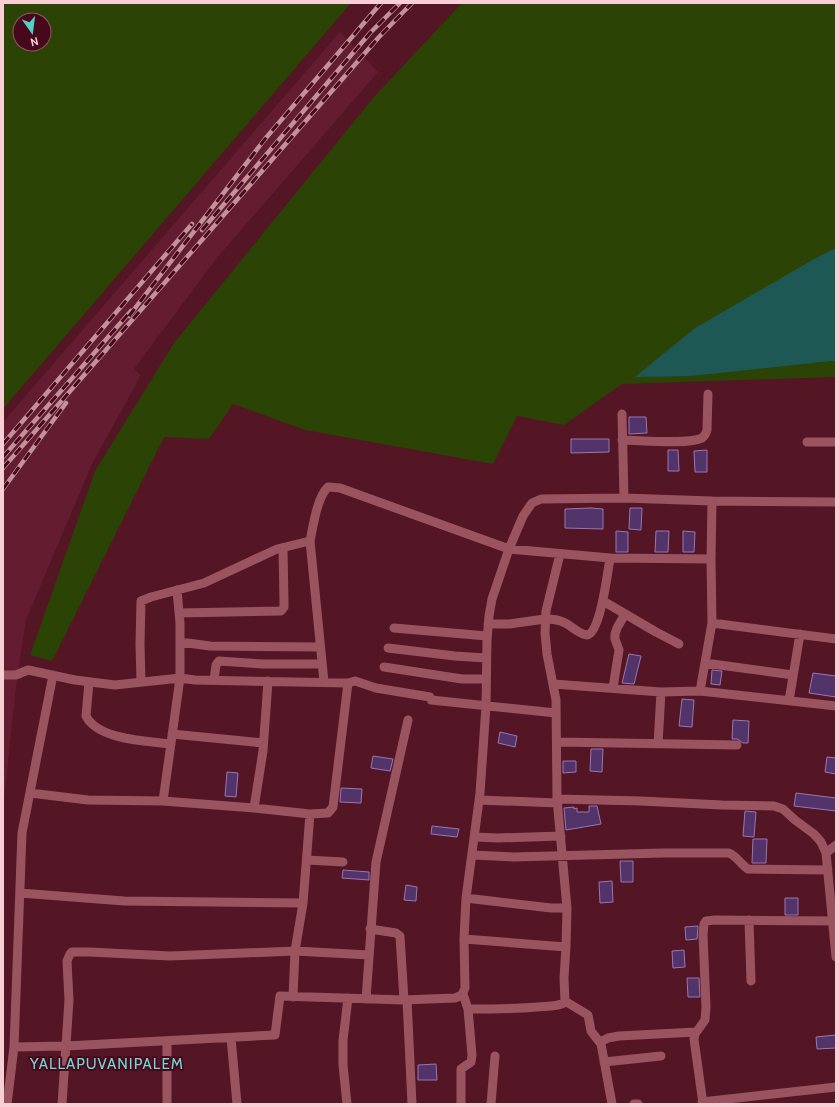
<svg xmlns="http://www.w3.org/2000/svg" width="839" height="1107" font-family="Cabin,sans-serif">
<rect width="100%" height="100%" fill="#541525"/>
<path fill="#641d30" d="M 340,32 L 378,72 L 216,259 L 134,369 L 141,375 L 92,464 L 26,620 L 16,686 L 3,809 L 3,422 Z"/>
<path fill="#2b4304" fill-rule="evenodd" d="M 3,3 L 351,3 L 3,409 ZM 20,20 L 44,20 L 44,44 L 20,44 Z
M 462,3 L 836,3 L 836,377 L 622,384 L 564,425 L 517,416 L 493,464 L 305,430 L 233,404 L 209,439 L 164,437 L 52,661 L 30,655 L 95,471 L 174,343 L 373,98 Z"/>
<path fill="#1e5855" d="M 836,248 L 836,362 L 831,361 L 691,376 L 635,377 L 695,328 L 814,259 Z"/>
<path fill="#53346a" stroke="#9877b2" d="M 629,417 L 646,417 L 647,433 L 629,434 Z
M 571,439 L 609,439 L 609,452 L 571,453 Z
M 668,450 L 678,450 L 679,471 L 668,471 Z
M 707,450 L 707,472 L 695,472 L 694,451 Z
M 591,508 L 603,509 L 603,529 L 565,528 L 565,509 Z
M 630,508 L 642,508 L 641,530 L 629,529 Z
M 616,531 L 628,532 L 628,552 L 616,552 Z
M 656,531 L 669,531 L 668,552 L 655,552 Z
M 683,531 L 695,532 L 694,552 L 683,552 Z
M 629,654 L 641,656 L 634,684 L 622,683 Z
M 712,670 L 722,671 L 720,685 L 711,684 Z
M 813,673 L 836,676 L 836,697 L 809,693 Z
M 682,699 L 694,700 L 692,727 L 679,726 Z
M 733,720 L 749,721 L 748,743 L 743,743 L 737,739 L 732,739 Z
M 500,732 L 517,736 L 515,747 L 498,743 Z
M 591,749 L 603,749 L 602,772 L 590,771 Z
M 373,756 L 393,759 L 390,771 L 371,768 Z
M 827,757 L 836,758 L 836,774 L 825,772 Z
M 563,761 L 576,761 L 576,772 L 563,773 Z
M 227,772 L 238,773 L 236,797 L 225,796 Z
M 341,788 L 362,789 L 361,803 L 340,802 Z
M 796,793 L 836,798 L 836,811 L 794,806 Z
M 589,806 L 597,806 L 601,824 L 566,830 L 564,808 L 574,807 L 574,809 L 577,808 L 577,812 L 589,812 Z
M 745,811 L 756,812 L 754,837 L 743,836 Z
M 432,826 L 459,829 L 457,837 L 431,834 Z
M 753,839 L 767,839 L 766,863 L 752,863 Z
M 620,861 L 633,861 L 633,882 L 621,882 Z
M 343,870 L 369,872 L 369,880 L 342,878 Z
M 612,881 L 613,902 L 600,903 L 599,882 Z
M 406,885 L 417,887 L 416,901 L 404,900 Z
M 785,898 L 798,898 L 798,915 L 785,915 Z
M 698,926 L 697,939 L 686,940 L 685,927 Z
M 684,950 L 685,967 L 673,968 L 672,951 Z
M 687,978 L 699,978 L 700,997 L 688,997 Z
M 836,1035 L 836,1048 L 817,1049 L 816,1037 Z
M 436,1064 L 437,1080 L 418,1080 L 418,1065 Z"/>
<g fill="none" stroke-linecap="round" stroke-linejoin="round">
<path stroke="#9a5460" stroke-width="9" d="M 622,414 L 624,498
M 622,440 C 639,440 689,445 702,438 C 705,436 706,434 707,430 L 708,394
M 807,442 L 836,442
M 177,590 L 180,623 L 180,678 L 163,801 L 254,808 L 310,814 L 303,903 L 295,951 L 293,997
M 603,601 L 656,632 L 679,644
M 179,613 L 281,611 L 284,607 L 284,603 L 283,548
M 545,619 C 551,619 557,619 563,622 C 571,625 578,634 587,635 C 600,635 608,570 610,558
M 712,623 L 836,639
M 488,624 L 509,624 L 545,619
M 394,628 L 487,636
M 180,642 L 210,646 L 320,647
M 388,648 L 455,656 L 486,658
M 705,663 L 793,675
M 384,667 L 462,679 L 486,679
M 3,675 L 16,675 L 28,670 L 75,680 L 115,685 L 180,678 L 195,680 L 348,683 L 355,681 L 376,688 L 430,697 L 431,700 L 556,713
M 53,675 L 22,833 L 14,1047 L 66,1046 L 275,1035 L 280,996 L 404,1000 L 455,998 L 462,995 L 465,988 L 464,939 L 466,898 L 480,793 L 486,706 L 487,641 L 489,616 L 492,599 L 509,549 L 610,558 L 711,559 L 712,501 L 836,502
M 214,680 L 216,665 L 219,661 L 263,664 L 321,664
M 89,682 L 86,716 C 98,740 147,741 171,744
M 141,682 L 140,644 L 141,601 L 151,597 L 204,583 L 277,549 L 310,541
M 324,682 L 310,541 C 313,527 317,497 328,487 L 340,488 L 509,549 L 523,516 L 532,503 L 541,499 L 624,498 L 712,501
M 553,684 L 661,692 L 700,691 L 712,623 L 711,559
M 613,688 L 619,650 L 615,639 L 615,634 L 617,628 L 625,614
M 700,691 L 836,706
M 789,701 L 800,634
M 172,734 L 263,743
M 557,742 L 737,745
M 658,744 L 661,692
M 30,793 L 88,800 L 163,801
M 557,799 L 641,801 L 722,805 L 774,806 L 783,809 L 795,820 L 814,834 L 821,842 L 826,853 L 836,957
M 479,800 L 558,803
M 254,808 L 263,751 L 268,681
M 310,814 L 328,813 L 333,807 L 348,683
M 474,837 L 498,838 L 561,836
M 826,853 L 836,845
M 472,855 L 513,857 L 663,853 L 729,853 C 738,857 741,865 748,869 L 828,870
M 307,860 L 343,862
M 20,893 L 124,901 L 303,903
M 466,898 L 551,908 L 567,908
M 749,920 L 751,981
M 370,929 L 396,933 L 400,936 L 404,1000
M 464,939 L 566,947
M 366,999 L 376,862 L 408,720
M 407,1000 L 412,1104
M 565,1001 L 588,1015 L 591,1031 L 601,1044
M 468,1009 C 491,1009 514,1009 537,1007 C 546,1006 556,1007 564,1003 L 565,1001 L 564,978 L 566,947 L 567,908 L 557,799 L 556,700 L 547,654 L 545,633 L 546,611 L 560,554
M 231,1038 L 237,1104
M 167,1041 L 167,1104
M 604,1062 L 661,1056
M 702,1102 L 836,1087
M 7,1104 L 14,1047
M 62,1104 L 69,1000 L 67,961 L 70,954 L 72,952 L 90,952 L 170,956 L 295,951 L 369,955
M 347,1104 L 343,1065 L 343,1040 L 348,998
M 461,1104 L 461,1069 L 471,1062 L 472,1055 L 468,1009 L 463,994
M 491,1104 L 495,1056
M 612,1104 L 601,1044 L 602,1041 L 608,1038 L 619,1036 L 696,1032
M 634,1104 L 638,1104
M 703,1104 L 694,1039 L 695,1034 L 705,1020 L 706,1007 L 703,935 L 704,924 L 706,921 L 715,920 L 836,921"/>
<defs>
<path id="rail" d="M 202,230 L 370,33 L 400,3
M 129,316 L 265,139 L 381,3
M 3,444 L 192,224
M 3,457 L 131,311
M 3,468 L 379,37 L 412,3
M 3,489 L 66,403"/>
</defs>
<use href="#rail" stroke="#c2929a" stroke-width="4.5"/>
<use href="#rail" stroke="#48081c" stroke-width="3" stroke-dasharray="9" stroke-linecap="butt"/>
</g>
<g text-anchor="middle" stroke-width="4" stroke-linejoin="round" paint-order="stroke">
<g font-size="15" letter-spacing="1" fill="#6fdad3" stroke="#48081c">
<text x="107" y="1069">YALLAPUVANIPALEM</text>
</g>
</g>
<rect width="839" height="1107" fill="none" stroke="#f8cfd4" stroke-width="8"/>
<g transform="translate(32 32) rotate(166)"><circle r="19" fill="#48081c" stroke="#8e5866"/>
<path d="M0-3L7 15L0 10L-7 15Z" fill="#55cec6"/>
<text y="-6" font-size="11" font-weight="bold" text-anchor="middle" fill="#f8cfd4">N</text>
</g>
</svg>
